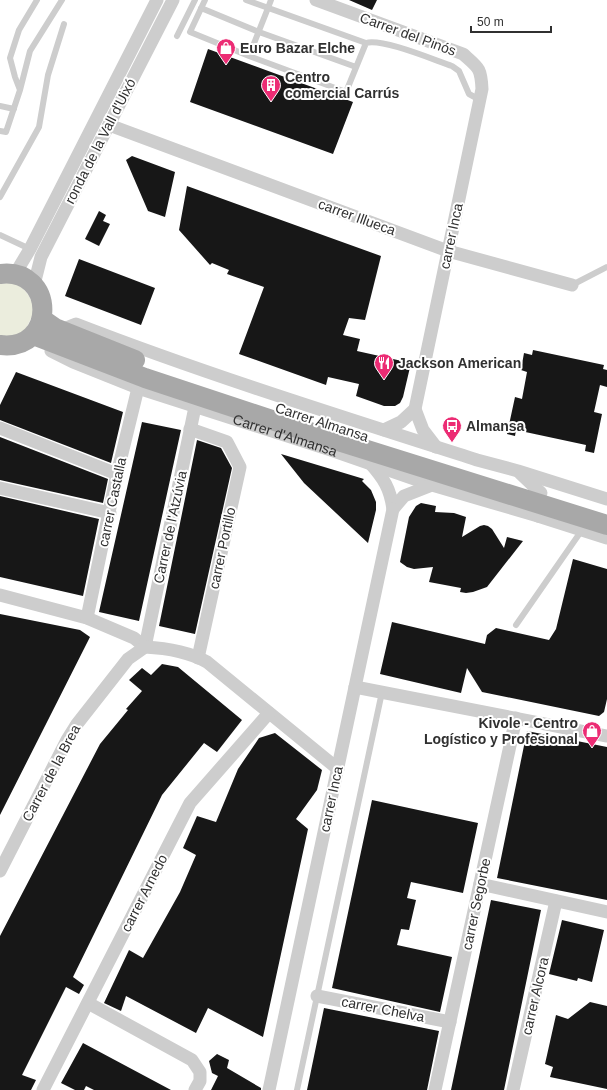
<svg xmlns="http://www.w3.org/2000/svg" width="607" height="1090" font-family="Helvetica,sans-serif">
<rect width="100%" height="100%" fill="#fff"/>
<path fill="#ebeddd" d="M 0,284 C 22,279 29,294 35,310 L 23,335 L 0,339 Z"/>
<path fill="#171717" d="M 349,0 L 377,0 L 372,10 Z
M 208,49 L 353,102 L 333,154 L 190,102 Z
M 132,156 L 175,172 L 165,217 L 148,211 L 126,160 Z
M 187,186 L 381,256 L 365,320 L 349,318 L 343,335 L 360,339 L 357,351 L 411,363 L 403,397 L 400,403 L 395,406 L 384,406 L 356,396 L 359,384 L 328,377 L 326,385 L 239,354 L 264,287 L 227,274 L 229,270 L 212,263 L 210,265 L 179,230 Z
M 99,211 L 106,215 L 103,221 L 110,224 L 99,246 L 85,239 Z
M 79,259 L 155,288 L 141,325 L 65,296 Z
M 533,350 L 604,365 L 603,369 L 607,370 L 607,387 L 600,385 L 594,412 L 602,414 L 594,453 L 585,451 L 586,445 L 516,430 L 515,436 L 507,434 L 515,397 L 522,399 L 527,372 L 521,370 L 524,353 L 532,355 Z
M 16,372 L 123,412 L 111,463 L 0,420 L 0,405 Z
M 142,422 L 181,430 L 139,621 L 99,612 Z
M 0,437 L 108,479 L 103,503 L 0,480 Z
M 197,440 L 221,448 L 232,468 L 195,634 L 159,626 Z
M 281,454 L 364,479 L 362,481 L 371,490 L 376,502 L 376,510 L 368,543 L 304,483 Z
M 0,496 L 99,519 L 83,596 L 0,577 Z
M 421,503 L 436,506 L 435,512 L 454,513 L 466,517 L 462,537 L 480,526 L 484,525 L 488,526 L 492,529 L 504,548 L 507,537 L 523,541 L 487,587 L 473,592 L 466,593 L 460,592 L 461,588 L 429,582 L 433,567 L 414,569 L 407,567 L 400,562 L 409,517 L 416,506 Z
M 573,559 L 607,569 L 607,699 L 604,712 L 599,716 L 482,692 L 467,668 L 461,693 L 380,674 L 392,622 L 485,644 L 487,635 L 496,628 L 549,640 L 556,629 Z
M 0,614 L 80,630 L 90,637 L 0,815 Z
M 162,664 L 178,667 L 242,720 L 217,752 L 204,743 L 162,795 L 73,977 L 84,985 L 79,994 L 66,987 L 22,1075 L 36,1080 L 31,1090 L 0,1090 L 0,936 L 100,744 L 128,710 L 126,709 L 142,691 L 129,680 L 142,668 L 151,675 Z
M 527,731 L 607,747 L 607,900 L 497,878 Z
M 275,733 L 322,770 L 317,790 L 296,819 L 308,829 L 263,1037 L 208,1008 L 196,1033 L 126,996 L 121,1011 L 104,1003 L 129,950 L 143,958 L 180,892 L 196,855 L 183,848 L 197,816 L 216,822 L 238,769 L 259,738 Z
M 372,800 L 478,823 L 463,893 L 411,882 L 407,898 L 416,900 L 409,930 L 401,929 L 397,945 L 452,957 L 440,1012 L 332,988 Z
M 491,900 L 541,910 L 504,1090 L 451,1090 Z
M 562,920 L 604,930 L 592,982 L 578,978 L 577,981 L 549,974 Z
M 590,1002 L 607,1006 L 607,1089 L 550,1077 L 553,1067 L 545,1064 L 556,1015 L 568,1019 Z
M 324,1008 L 439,1031 L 427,1090 L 307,1090 Z
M 83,1043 L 171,1090 L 94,1090 L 86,1086 L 84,1090 L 75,1090 L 61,1083 Z
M 217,1054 L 229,1060 L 227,1068 L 261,1088 L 261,1090 L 211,1090 L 218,1076 L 212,1073 L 209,1061 Z"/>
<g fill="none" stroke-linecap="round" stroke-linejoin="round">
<path stroke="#cdcdcd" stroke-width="6" d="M 205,0 L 190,32 L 249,56
M 246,0 L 366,43 L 346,92 L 249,56 L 268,8 L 271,0
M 201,8 L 259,32 L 356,67
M 177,36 L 195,0
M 366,43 C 382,38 434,60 452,66 L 459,71 L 469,94 L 480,100
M 20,90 L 15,77 L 10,58 L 19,30 L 37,0
M 0,106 L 14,109
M 0,131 L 6,132 L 20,90 L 30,51 L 62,0
M 0,197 L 39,127 L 48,75 L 64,24
M 0,235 L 30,249
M 572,285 L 607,267
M 516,625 L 582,530
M 297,1090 L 382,692"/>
<g stroke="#cdcdcd" stroke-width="13">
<path d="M 316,0 L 463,54 C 479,68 481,68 482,89 L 415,409"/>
<path d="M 109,125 L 448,251 L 572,285"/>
<path d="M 15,274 L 30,249 L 157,0"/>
<path d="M 34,285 L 41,257 L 173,0"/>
<path d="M 61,330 L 76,324 C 208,375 343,417 477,460 L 518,471 L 607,499"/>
<path id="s1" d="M 51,351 L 73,362 L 138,388 L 331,450 L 432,485 L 538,516"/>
<path d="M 0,428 L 117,474"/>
<path d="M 190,429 L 227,442 L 240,467 L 198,658"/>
<path d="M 384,430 L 401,422 L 415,409 L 423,430 L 436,447"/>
<path d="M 370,463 C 384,479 390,488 393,509 L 404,496 L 432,485"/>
<path d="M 520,473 L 541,493"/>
<path d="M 0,488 L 110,513"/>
<path d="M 532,511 L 538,516 L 607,538"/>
<path d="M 0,595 L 87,618 L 134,638 L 145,647"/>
<path d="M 87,618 L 117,474 L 138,388"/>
<path d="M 145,647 L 195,407"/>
<path d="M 355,687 L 607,736"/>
<path d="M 0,871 L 67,740 L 77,724 L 128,659 L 145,647 C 165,648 189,652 207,662 L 338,769"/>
<path d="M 480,884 L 607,912"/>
<path d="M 317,996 L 450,1022"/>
<path d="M 88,1003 L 192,1060 L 200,1072 L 200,1081 L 195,1090"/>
<path d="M 43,1090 L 190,803 L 269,713"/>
<path d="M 269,1090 L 393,509"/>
<path d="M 435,1090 L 516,718"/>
<path d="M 513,1090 L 556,901"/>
</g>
<path stroke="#a8a8a8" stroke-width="20" d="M 0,274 C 56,267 57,352 0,345
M 42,319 L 55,328 L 135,360
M 33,335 L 145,378 L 284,424 L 607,525"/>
</g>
<defs>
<symbol id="shop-pin" viewBox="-11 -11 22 30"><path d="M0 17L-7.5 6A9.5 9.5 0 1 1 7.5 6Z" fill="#ec2c74" stroke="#fff"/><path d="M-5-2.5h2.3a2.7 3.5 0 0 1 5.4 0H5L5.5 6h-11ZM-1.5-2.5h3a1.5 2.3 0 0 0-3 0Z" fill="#fff"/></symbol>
<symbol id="building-pin" viewBox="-11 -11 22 30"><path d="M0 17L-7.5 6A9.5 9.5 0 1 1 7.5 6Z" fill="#ec2c74" stroke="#fff"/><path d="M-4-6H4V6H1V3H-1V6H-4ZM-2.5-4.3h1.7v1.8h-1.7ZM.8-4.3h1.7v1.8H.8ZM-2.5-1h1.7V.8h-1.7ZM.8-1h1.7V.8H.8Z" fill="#fff"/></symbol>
<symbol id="restaurant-pin" viewBox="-11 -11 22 30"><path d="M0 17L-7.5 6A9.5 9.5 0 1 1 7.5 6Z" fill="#ec2c74" stroke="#fff"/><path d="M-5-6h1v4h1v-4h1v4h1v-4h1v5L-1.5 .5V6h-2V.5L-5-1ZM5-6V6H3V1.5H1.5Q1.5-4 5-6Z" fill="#fff"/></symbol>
<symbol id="bus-pin" viewBox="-11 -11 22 30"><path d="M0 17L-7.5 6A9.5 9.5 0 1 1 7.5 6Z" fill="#ec2c74" stroke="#fff"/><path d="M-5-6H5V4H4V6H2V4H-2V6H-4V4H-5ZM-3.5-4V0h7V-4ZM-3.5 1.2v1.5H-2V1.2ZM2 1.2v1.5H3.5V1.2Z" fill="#fff"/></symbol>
</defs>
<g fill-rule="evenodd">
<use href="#shop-pin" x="215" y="37" width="22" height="30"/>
<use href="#building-pin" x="260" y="74" width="22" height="30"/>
<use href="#restaurant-pin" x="373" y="352" width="22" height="30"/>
<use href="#bus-pin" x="441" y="415" width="22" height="30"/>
<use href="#shop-pin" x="581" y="720" width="22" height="30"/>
</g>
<g text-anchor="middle" stroke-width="4" stroke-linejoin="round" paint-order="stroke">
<g font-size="14" fill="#303030" stroke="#fff">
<text transform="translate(408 34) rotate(20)" y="5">Carrer del Pinós</text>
<text transform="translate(100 141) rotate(-63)" y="5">ronda de la Vall d'Uixó</text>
<text transform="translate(357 217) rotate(20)" y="5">carrer Illueca</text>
<text transform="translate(451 236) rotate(-78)" y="5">carrer Inca</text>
<text transform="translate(322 422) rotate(18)" y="5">Carrer Almansa</text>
<text dy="5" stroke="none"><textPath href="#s1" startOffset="249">Carrer d'Almansa</textPath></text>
<text transform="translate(112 502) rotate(-78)" y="5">carrer Castalla</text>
<text transform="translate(170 527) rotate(-78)" y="5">Carrer de l'Atzúvia</text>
<text transform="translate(222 548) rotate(-78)" y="5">carrer Portillo</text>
<text transform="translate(51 773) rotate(-62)" y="5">Carrer de la Brea</text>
<text transform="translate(331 799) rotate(-78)" y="5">carrer Inca</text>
<text transform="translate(144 893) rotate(-63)" y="5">carrer Arnedo</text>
<text transform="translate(476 904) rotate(-78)" y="5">carrer Segorbe</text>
<text transform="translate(535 996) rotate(-77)" y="5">carrer Alcora</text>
<text transform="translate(383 1009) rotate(11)" y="5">carrer Chelva</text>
</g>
<g font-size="14" font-weight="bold" fill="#303030" stroke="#fff" text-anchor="start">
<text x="240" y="53">Euro Bazar Elche</text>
<text x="285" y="82">Centro<tspan x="285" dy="16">comercial Carrús</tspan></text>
<text x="398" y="368">Jackson American</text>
<text x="466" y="431">Almansa</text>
<text x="578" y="728" text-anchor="end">Kivole - Centro<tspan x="578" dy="16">Logístico y Profesional</tspan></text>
</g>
</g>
<path d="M471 26v6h80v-6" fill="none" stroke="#303030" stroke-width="2"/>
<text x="477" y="26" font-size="12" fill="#303030" stroke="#ffffff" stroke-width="3" paint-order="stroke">50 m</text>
</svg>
